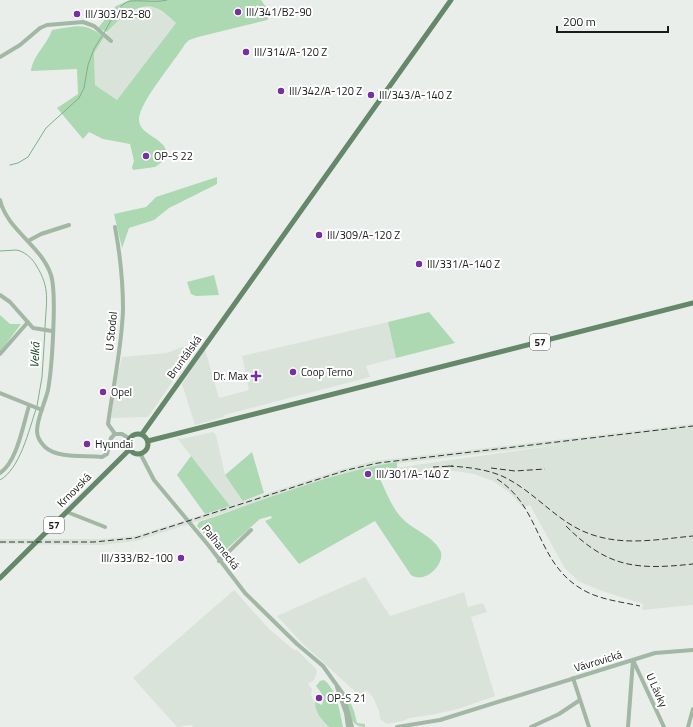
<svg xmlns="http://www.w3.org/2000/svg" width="693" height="727" font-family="'Titillium Web',sans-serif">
<rect width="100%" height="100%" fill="#eaeeeb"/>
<path fill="#d9e3da" d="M 155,7 L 176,23 L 117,100 L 95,85 L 94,53 L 107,32 L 126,14 L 141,8 Z
M 388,322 L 396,358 L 366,366 L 370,377 L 224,415 L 224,417 L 195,425 L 182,384 L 205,349 L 219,398 L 249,390 L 242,356 Z
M 182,347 L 192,347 L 195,349 L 148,417 L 111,418 L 115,385 L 122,357 L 167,353 Z
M 693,424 L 693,605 L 642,610 L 643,604 L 599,590 L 578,581 L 564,567 L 530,505 L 523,508 L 510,493 L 493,481 L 474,474 L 455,471 L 397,476 L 394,468 L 565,444 L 375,466 L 348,473 L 136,541 L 101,545 L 0,544 L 0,539 L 100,539 L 135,536 L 230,506 L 177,438 L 181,439 L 213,432 L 216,435 L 225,475 L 244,501 L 346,468 L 374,461 Z
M 365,577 L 390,616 L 464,592 L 468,607 L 483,603 L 487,612 L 471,617 L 495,696 L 458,709 L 431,715 L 409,718 L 403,721 L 387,724 L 380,719 L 379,711 L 373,697 L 366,690 L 360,696 L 302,643 L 277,616 Z
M 234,590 L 269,629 L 294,650 L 297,650 L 316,669 L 317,672 L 314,680 L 308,684 L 312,689 L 311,695 L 322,721 L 329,727 L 193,727 L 191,725 L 177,727 L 133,678 Z"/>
<path fill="#acd8b2" d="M 130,0 L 261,0 L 272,15 L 267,20 L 198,37 L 189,40 L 185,44 C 175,61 140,101 139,119 C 138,137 172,138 166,159 L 155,167 L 133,170 L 132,167 L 134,161 L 130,144 L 103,139 L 89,132 L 83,139 L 57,108 L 78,94 L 77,69 L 31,71 C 33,55 47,45 52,30 C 78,26 84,22 104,37 L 94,53 L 95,85 L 117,100 L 176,23 C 170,18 162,10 156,8 C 137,1 118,21 107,32 L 98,28 L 116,6 Z
M 217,177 L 217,184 L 169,208 L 154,220 L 129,228 L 122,248 L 114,214 L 146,207 L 156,197 Z
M 214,275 L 219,295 L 196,296 L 191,294 L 187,282 Z
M 429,312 L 455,343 L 396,358 L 388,322 Z
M 0,315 L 10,324 L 21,324 L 0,352 Z
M 252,452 L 264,493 L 243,501 L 225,475 Z
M 191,456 L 230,506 L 205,514 L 177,475 Z
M 397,462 L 397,468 L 394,468 L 396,472 L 380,479 C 387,494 393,511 406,522 C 418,532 434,537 441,552 C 444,566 424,584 411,575 L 375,521 L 299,564 L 265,521 L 272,518 L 271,516 L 260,519 L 222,553 L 197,526 L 199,522 C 262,501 332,472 397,462 Z
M 324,680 C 337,690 340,712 343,727 L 329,727 C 322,721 315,712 315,702 L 322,705 C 325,696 320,691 316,686 L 320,681 Z
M 349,699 L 354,711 L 357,723 L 365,724 L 365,727 C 349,727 351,713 346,700 Z"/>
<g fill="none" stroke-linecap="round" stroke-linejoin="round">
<path stroke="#81ae88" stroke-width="1" d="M 104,33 C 110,23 119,1 132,1 C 144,0 155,3 167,0
M 10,165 L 18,163 L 28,157 L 46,128 L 79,98 L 84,88 L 88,65 L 94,49 L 102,36
M 0,251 C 5,251 11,250 16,250 C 24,251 32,258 36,265 C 51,289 46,301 45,328
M 37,406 L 42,377 L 45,331
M 0,480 C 20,469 29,430 36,409"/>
<path stroke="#a3b7a5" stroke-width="4" d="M 0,57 L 20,45 L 40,28 L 47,25 L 83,22 L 94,26 L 111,41
M 0,200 C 7,230 41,245 51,275 C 57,294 52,368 48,390 C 45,403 37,418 37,431 C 37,437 41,443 45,447 C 58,459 85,455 102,457 L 107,454 L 111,438 L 115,434 L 122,434 L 130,439
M 28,241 L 41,234 L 69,225
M 0,295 L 10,302 L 33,328 L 52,331
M 0,354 L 28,322
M 0,393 L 42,410
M 115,434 L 108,424 C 113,386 122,347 123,309 C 123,281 120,254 115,227
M 140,453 L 154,480 L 209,546 L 245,593 L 297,644 L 323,666 L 343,694 L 352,727
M 0,473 C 17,462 23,425 29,406
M 67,512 L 105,527
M 219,561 L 251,530
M 633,660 L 664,727
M 573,678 L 589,727
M 337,687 L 346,713 L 348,727
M 397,727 L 440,720 L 655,653 L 693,650
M 531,727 L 559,714 L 580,700
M 628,727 L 633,660
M 688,727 L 693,709"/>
<path stroke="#648869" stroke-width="5" d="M128 444a10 10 0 1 1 20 0a10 10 0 1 1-20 0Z
M 142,434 L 451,0
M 148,441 L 693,303
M 0,578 L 129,450"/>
<path stroke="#333533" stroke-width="1" stroke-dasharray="6 3" stroke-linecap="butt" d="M 448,466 C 467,467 487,469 504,477 C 537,493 558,524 593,535 C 626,546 660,539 693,536
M 433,467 L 453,466
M 491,468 L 515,471 L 545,469
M 497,479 C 543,508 535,566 587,592 C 603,600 622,602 640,606
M 566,526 C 608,568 636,570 693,564
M 0,542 L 94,542 L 135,538 L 347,470 L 378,463 L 693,426"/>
</g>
<g fill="#772fa2" stroke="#fff" stroke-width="1.5">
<circle cx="238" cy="12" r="4"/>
<circle cx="77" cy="14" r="4"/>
<circle cx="246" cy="52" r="4"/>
<circle cx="281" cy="91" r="4"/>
<circle cx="371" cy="95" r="4"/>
<circle cx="146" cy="156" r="4"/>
<circle cx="319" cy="235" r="4"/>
<circle cx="419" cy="264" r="4"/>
<circle cx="293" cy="372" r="4"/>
<path d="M254 370h4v4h4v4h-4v4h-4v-4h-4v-4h4z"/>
<circle cx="103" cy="392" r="4"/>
<circle cx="87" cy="444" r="4"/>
<circle cx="368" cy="474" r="4"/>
<circle cx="181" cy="558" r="4"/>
<circle cx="319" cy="698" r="4"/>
</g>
<g text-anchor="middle" stroke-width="4" stroke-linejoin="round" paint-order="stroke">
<g fill="#fff" stroke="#5f5f5f" stroke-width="1">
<rect x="530" y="334" width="20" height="16" rx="3"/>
<rect x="44" y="517" width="20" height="16" rx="3"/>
</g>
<g font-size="10" font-weight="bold" fill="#1a1b1a">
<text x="540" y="346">57</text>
<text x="54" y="529">57</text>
</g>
<g font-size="11" fill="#1a1b1a" stroke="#fff" text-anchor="start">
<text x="246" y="16">III/341/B2-90</text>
<text x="85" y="18">III/303/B2-80</text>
<text x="254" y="56">III/314/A-120 Z</text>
<text x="289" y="95">III/342/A-120 Z</text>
<text x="379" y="99">III/343/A-140 Z</text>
<text x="154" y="160">OP-S 22</text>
<text x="327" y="239">III/309/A-120 Z</text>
<text x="427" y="268">III/331/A-140 Z</text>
<text x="301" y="376">Coop Terno</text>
<text x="248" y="380" text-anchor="end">Dr. Max</text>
<text x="111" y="396">Opel</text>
<text x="95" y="448">Hyundai</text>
<text x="376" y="478">III/301/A-140 Z</text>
<text x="173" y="562" text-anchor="end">III/333/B2-100</text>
<text x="327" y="702">OP-S 21</text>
</g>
<g font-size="11" fill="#1a1b1a" stroke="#fff">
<text transform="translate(111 331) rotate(-84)" y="4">U Stodol</text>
<text transform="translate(184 357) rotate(-54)" y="4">Bruntálská</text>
<text transform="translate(74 490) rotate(-45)" y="4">Krnovská</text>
<text transform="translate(221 547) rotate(52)" y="4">Palhanecká</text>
<text transform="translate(598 661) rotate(-17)" y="4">Vávrovická</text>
<text transform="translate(657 690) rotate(66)" y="4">U Lávky</text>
</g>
<g font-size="12" font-style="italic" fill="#043b16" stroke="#fff">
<text transform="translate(35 355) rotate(-87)" y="4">Velká</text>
</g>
</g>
<path d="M557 26v6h111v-6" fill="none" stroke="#1a1b1a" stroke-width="2"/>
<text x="563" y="26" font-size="12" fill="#1a1b1a" stroke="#ffffff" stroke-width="3" paint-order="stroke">200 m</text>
</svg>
